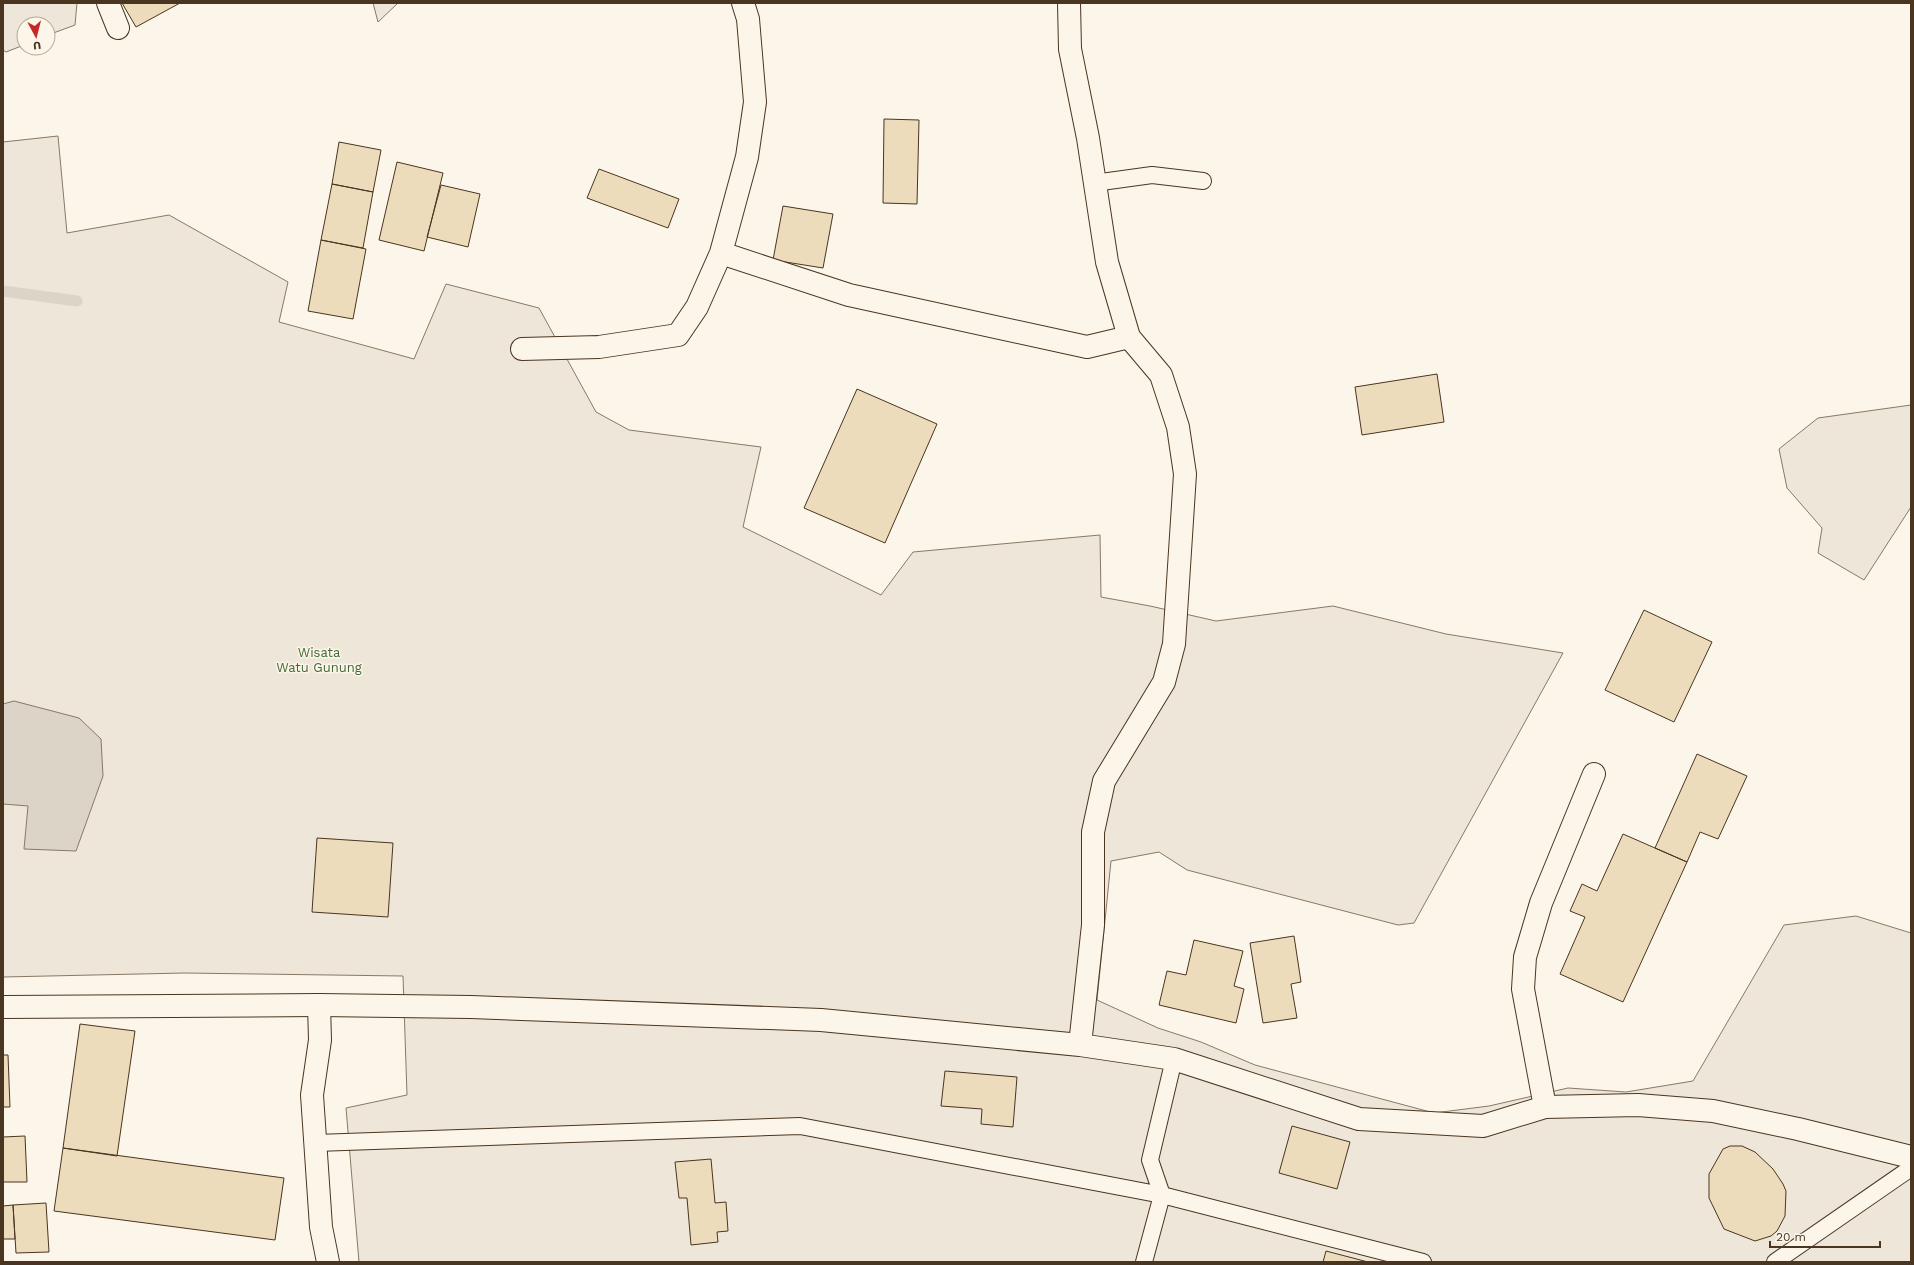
<svg xmlns="http://www.w3.org/2000/svg" width="1914" height="1265" font-family="'Work Sans',sans-serif">
<rect width="100%" height="100%" fill="#fbf6e9"/>
<path fill="#ede6d9" stroke="#887966" d="M 3,3 L 77,3 L 75,25 L 48,35 L 48,24 L 24,24 L 24,45 L 6,52 L 3,50 Z
M 373,3 L 398,3 L 378,22 Z
M 58,136 L 67,233 L 169,215 L 288,282 L 279,322 L 414,359 L 446,284 L 539,308 L 596,412 L 629,430 L 761,447 L 743,527 L 881,595 L 913,552 L 1100,535 L 1101,597 L 1150,606 L 1216,621 L 1333,606 L 1446,634 L 1563,653 L 1414,923 L 1398,925 L 1187,870 L 1159,852 L 1111,861 L 1097,1000 L 1158,1028 L 1201,1042 L 1255,1065 L 1434,1113 L 1489,1106 L 1568,1088 L 1626,1092 L 1693,1081 L 1784,925 L 1856,916 L 1911,933 L 1911,1262 L 359,1262 L 346,1108 L 407,1095 L 403,976 L 184,973 L 3,977 L 3,142 Z
M 1911,405 L 1911,507 L 1864,580 L 1818,553 L 1822,528 L 1787,488 L 1779,449 L 1818,418 Z"/>
<path fill="#dcd4c6" stroke="#887966" d="M 14,701 L 79,718 L 101,739 L 103,776 L 76,851 L 24,849 L 28,806 L 3,804 L 3,704 Z"/>
<g fill="none" stroke-linecap="round" stroke-linejoin="round">
<path stroke="#dcd4c6" stroke-width="11" d="M 3,291 L 77,301"/>
</g>
<path fill="#ecdcbc" stroke="#4a3520" d="M 122,3 L 180,3 L 136,27 Z
M 884,119 L 919,120 L 917,204 L 883,203 Z
M 339,142 L 381,150 L 373,192 L 332,184 Z
M 397,162 L 443,173 L 424,251 L 379,240 Z
M 599,169 L 679,199 L 668,228 L 587,198 Z
M 332,184 L 373,192 L 363,248 L 321,240 Z
M 441,185 L 480,194 L 468,247 L 427,237 Z
M 783,206 L 833,214 L 823,268 L 773,260 Z
M 321,240 L 366,249 L 353,319 L 308,311 Z
M 1437,374 L 1444,422 L 1362,435 L 1355,387 Z
M 857,389 L 937,424 L 885,543 L 804,508 Z
M 1644,610 L 1712,642 L 1674,722 L 1605,690 Z
M 1697,754 L 1747,776 L 1718,839 L 1700,832 L 1687,862 L 1655,848 Z
M 1623,834 L 1687,862 L 1623,1002 L 1560,974 L 1585,917 L 1570,911 L 1582,884 L 1597,891 Z
M 317,838 L 393,843 L 388,917 L 312,912 Z
M 1294,936 L 1301,982 L 1291,984 L 1297,1018 L 1263,1023 L 1250,943 Z
M 1194,940 L 1243,951 L 1234,986 L 1244,989 L 1236,1023 L 1159,1005 L 1167,971 L 1186,975 Z
M 80,1024 L 135,1031 L 117,1156 L 63,1148 Z
M 3,1055 L 8,1055 L 10,1107 L 3,1107 Z
M 945,1071 L 1017,1077 L 1013,1127 L 981,1124 L 982,1109 L 941,1106 Z
M 1292,1126 L 1350,1142 L 1337,1189 L 1279,1173 Z
M 25,1136 L 27,1182 L 3,1182 L 3,1137 Z
M 1730,1146 L 1742,1146 L 1755,1152 L 1773,1169 L 1783,1184 L 1786,1191 L 1785,1216 L 1777,1231 L 1771,1236 L 1755,1241 L 1724,1229 L 1709,1198 L 1709,1174 L 1723,1149 Z
M 63,1148 L 284,1178 L 275,1240 L 54,1211 Z
M 711,1159 L 715,1203 L 726,1202 L 728,1231 L 717,1232 L 718,1242 L 691,1245 L 687,1198 L 679,1198 L 675,1162 Z
M 46,1203 L 49,1252 L 16,1253 L 13,1205 Z
M 13,1205 L 15,1239 L 3,1239 L 3,1206 Z
M 1326,1251 L 1368,1262 L 1323,1262 Z"/>
<g fill="none" stroke-linecap="round" stroke-linejoin="round">
<defs>
<path id="service" d="M 1094,183 L 1152,175 L 1203,181
M 316,1143 L 800,1126 L 1162,1195 L 1423,1262
M 1144,1262 L 1162,1195 L 1150,1160 L 1174,1059
M 1775,1262 L 1911,1168"/>
<path id="minor" d="M 108,3 L 118,28
M 721,253 L 747,157 L 755,102 L 748,19 L 743,3
M 522,349 L 599,347 L 678,335 L 697,307 L 721,253 L 849,295 L 1087,347 L 1129,337
M 319,1005 L 320,1040 L 312,1095 L 321,1227 L 328,1262
M 1545,1107 L 1523,989 L 1525,957 L 1541,903 L 1594,774"/>
<path id="tertiary" d="M 1069,3 L 1070,49 L 1088,138 L 1107,262 L 1129,337 L 1161,375 L 1178,427 L 1185,474 L 1174,644 L 1164,682 L 1104,781 L 1093,832 L 1093,925 L 1080,1045
M 3,1007 L 319,1005 L 471,1007 L 821,1020 L 1080,1045 L 1174,1059 L 1359,1119 L 1483,1126 L 1545,1107 L 1638,1105 L 1713,1111 L 1798,1129 L 1911,1157"/>
</defs>
<use href="#service" stroke="#4a3520" stroke-width="18"/>
<use href="#minor" stroke="#4a3520" stroke-width="24"/>
<use href="#tertiary" stroke="#4a3520" stroke-width="24"/>
<use href="#service" stroke="#fbf6e9" stroke-width="16"/>
<use href="#minor" stroke="#fbf6e9" stroke-width="22"/>
<use href="#tertiary" stroke="#fbf6e9" stroke-width="22"/>
</g>
<g text-anchor="middle" stroke-width="3" stroke-linejoin="round" paint-order="stroke">
<g font-size="13" fill="#436837" stroke="#fbf6e9">
<text x="319" y="657">Wisata<tspan x="319" dy="15">Watu Gunung</tspan></text>
</g>
</g>
<rect width="1914" height="1265" fill="none" stroke="#4a3520" stroke-width="8"/>
<g transform="translate(36 36) rotate(173)"><circle r="19" fill="#fbf6e9" stroke="#b4a999"/>
<path d="M0-3L7 15L0 10L-7 15Z" fill="#c62828"/>
<text y="-6" font-size="11" font-weight="bold" text-anchor="middle" fill="#4a3520">U</text>
</g>
<path d="M1770 1241v6h110v-6" fill="none" stroke="#4a3520" stroke-width="2"/>
<text x="1776" y="1241" font-size="12" fill="#4a3520" stroke="#fbf6e9" stroke-width="3" paint-order="stroke">20 m</text>
</svg>
